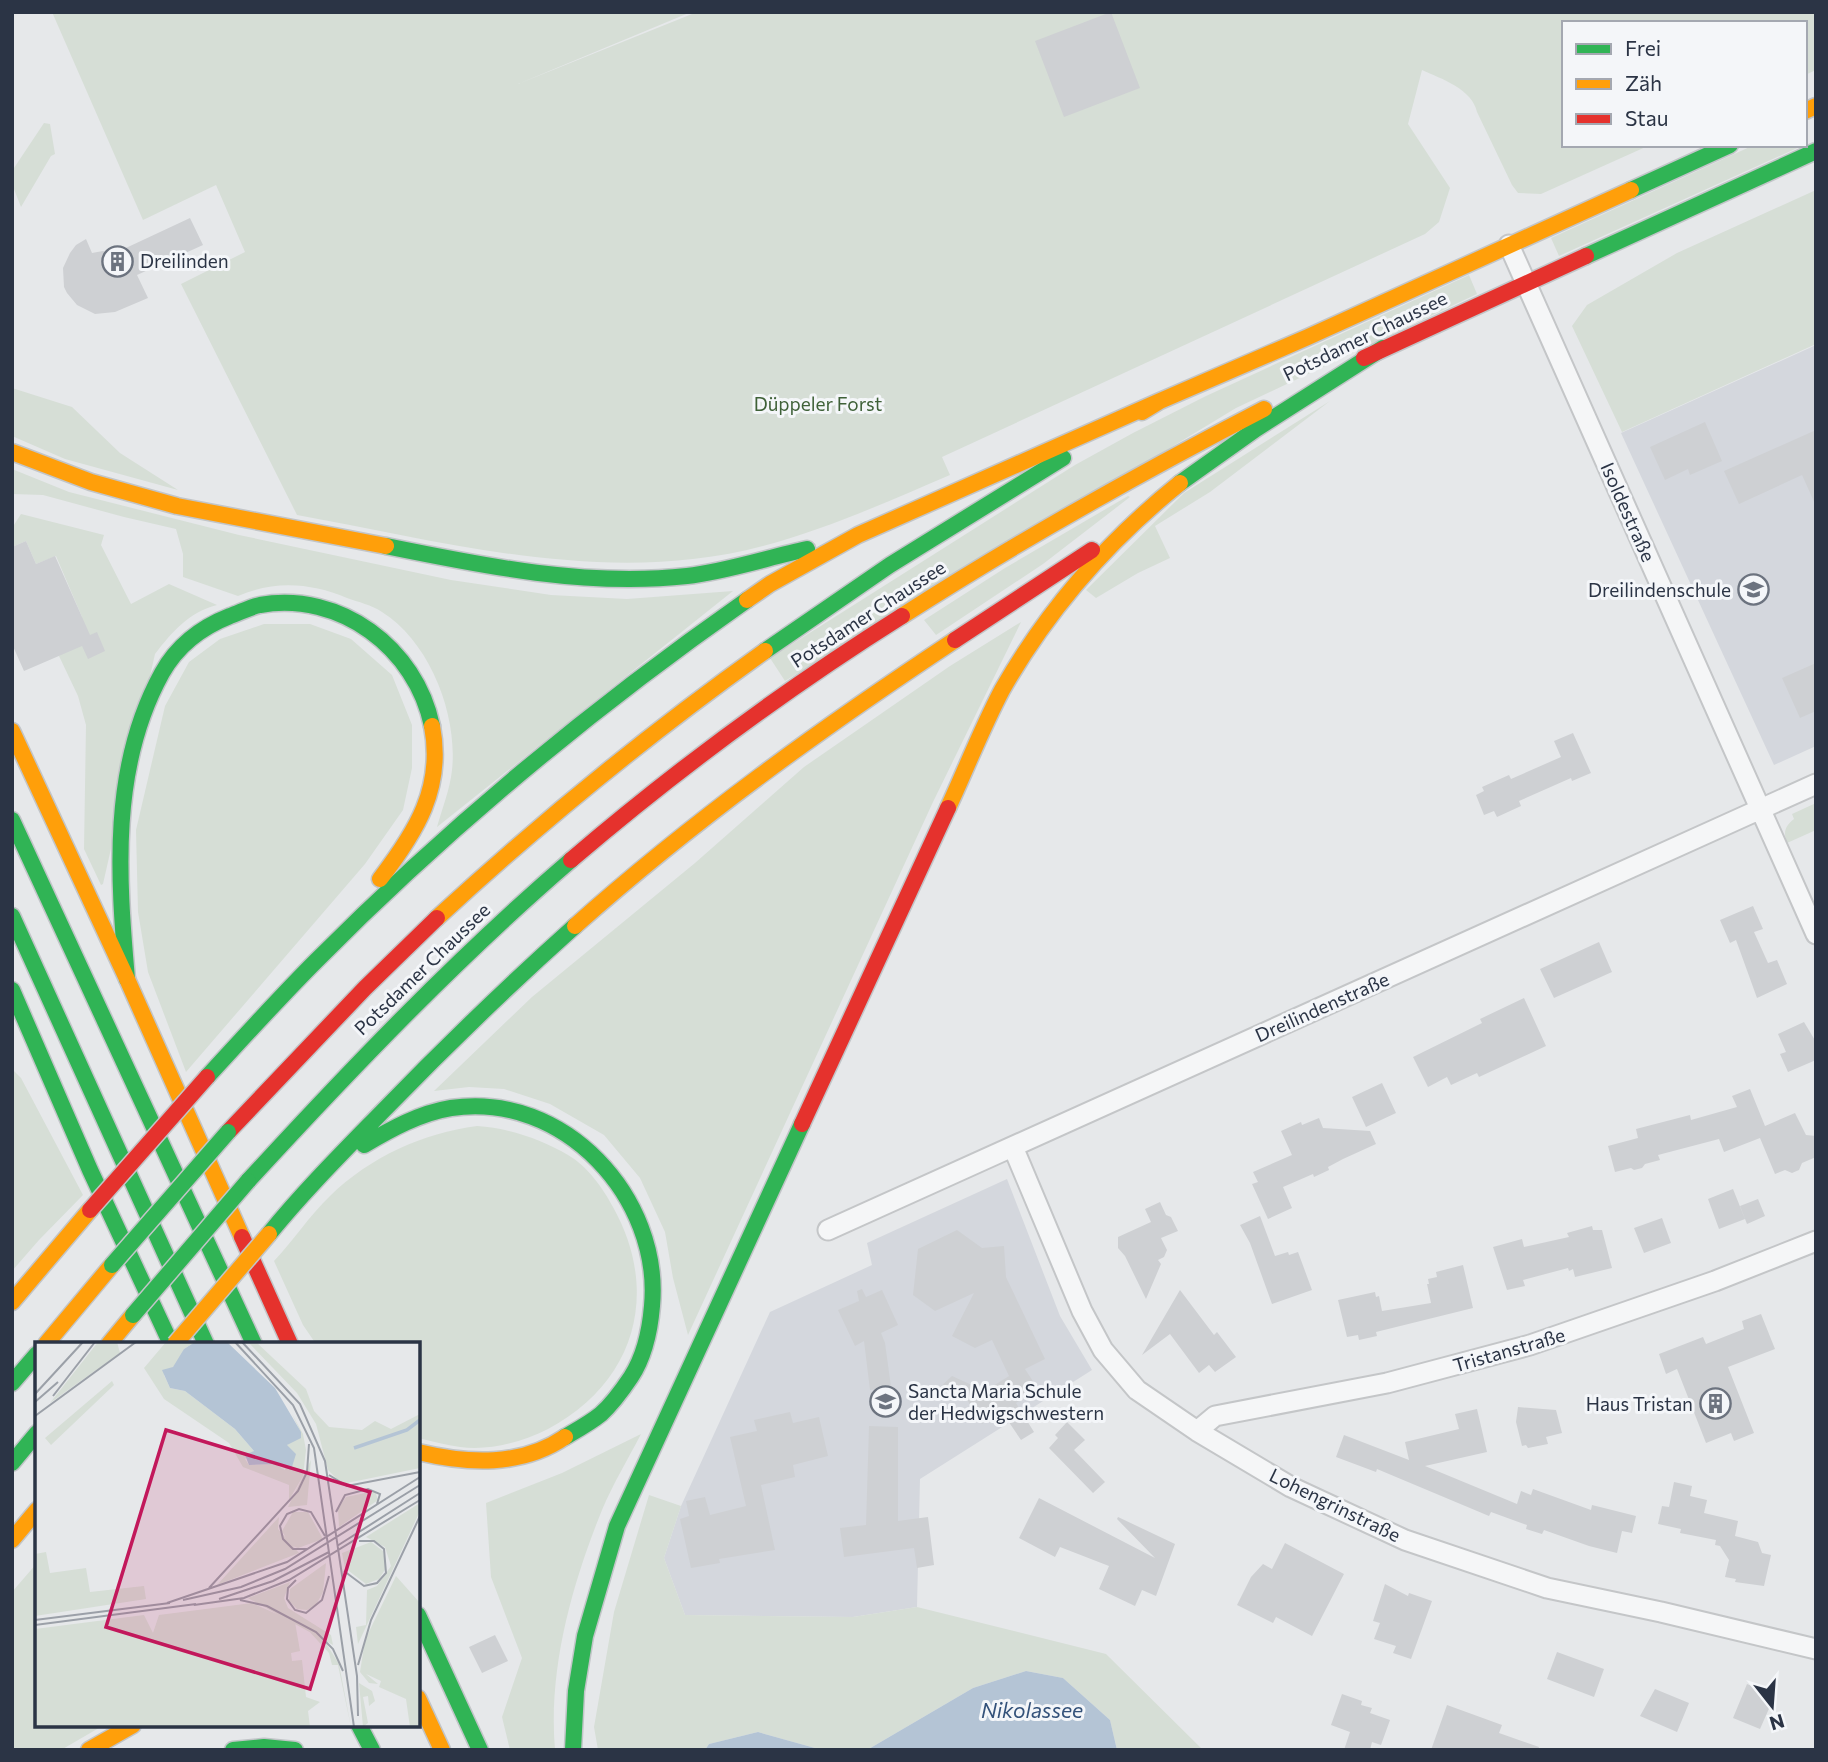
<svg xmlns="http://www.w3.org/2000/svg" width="1828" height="1762" font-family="Commissioner,sans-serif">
<rect width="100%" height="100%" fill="#e6e8ea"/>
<path fill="#d4d7dd" d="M 1816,345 L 1816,746 L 1774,765 L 1621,433 Z
M 1007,1179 L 1060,1316 L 1092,1370 L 920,1479 L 917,1607 L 853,1617 L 685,1615 L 664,1558 L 681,1506 L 770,1312 L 872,1265 L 867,1243 Z"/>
<path fill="#d6ded6" d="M 52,12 L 691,12 L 518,84 L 697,12 L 1816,12 L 1816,70 L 1805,75 L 1805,23 L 1564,23 L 1564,145 L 1650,145 L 1541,194 L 1518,193 L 1512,185 L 1477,112 C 1472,89 1442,79 1422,70 L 1408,124 L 1450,188 L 1439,222 L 1425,234 L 942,457 L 950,475 C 889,501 827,529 763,546 C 608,587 450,543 297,515 L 181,284 L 245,252 L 216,185 L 143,220 Z
M 44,123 L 50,124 L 55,154 L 51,156 L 21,207 L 12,184 L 12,171 Z
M 1754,145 L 1804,145 L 1559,256 L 1551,238 Z
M 1816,190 L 1816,344 L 1622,432 L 1572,326 L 1587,305 L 1677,253 Z
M 1469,275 L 1477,294 L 1236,408 L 785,681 L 770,658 L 1075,465 L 1133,433 L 1206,396 Z
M 12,388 L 72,407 L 120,453 L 178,490 L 65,459 L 12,436 Z
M 1330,401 L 1210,492 L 1155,526 L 1170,558 L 1138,573 L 1096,598 L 1086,590 L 1184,493 Z
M 12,469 L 69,492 L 239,535 L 451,580 L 551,595 L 627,599 L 733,591 L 437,827 C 442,809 450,789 452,770 C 458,715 430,642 382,612 C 372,605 358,602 347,598 C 311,583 275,580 238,596 L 183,577 L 183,554 L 176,529 L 124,517 L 43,495 L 12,494 Z
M 1128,496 L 1130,497 L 1043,564 L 936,635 L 924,620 L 1005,568 Z
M 21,514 L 104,535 L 101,545 L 131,604 L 169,584 L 217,605 C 189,612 172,632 155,654 L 103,884 L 101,885 L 84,849 L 86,725 L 78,696 L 59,656 L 82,617 L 56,556 L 36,564 L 26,541 L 12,547 L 12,528 Z
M 1021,622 L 933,802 L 688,1335 L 673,1278 L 665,1232 L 640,1178 L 604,1135 L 550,1104 L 504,1089 L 469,1087 L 434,1091 L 532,997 L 695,863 L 804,767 L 950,666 Z
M 264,624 L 310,624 L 351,639 L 392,675 L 412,725 L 412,768 L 403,810 L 365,864 L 186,1072 L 148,972 L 138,912 L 136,830 L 165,706 L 189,662 L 220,639 Z
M 1816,803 L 1816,830 L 1787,843 C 1783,832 1785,826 1794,819 L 1792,814 Z
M 12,1069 L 21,1078 L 83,1195 L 39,1240 L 12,1271 Z
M 477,1126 C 508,1128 541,1139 568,1155 C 587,1166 603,1188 613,1207 C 661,1293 635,1383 548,1429 C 522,1442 490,1451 460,1447 C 446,1445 432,1441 418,1438 L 418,1344 L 316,1344 L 303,1325 L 274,1261 C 294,1240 309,1216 330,1196 C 370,1157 423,1133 477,1126 Z
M 641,1434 C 628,1459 613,1484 602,1510 C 572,1584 548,1669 555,1750 L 510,1750 L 502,1717 L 522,1658 L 491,1577 L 486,1503 L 562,1473 Z
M 649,1495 L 681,1506 L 664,1558 L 685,1615 L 853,1617 L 917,1607 L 1106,1654 L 1203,1750 L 1117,1750 L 1110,1720 L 1063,1678 L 1026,1671 L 973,1688 L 867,1750 L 822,1750 L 758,1732 L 709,1744 L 705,1750 L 598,1750 L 594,1727 L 614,1612 Z
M 37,1563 L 37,1725 L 104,1725 L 61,1750 L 12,1750 L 12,1592 Z"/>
<path fill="#b4c4d5" d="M 1026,1671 L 1063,1678 L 1110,1720 L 1117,1750 L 867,1750 L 973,1688 Z
M 758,1732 L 822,1750 L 705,1750 L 709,1744 Z"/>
<path fill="#ced0d3" d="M 1111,12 L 1140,88 L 1064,117 L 1035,41 Z
M 190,218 L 203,245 L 137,275 L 148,298 L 115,312 L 95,314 L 77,305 L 67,293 L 64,287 L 63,268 L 70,253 L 76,245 L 86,239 L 92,253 L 103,251 L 113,254 Z
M 1705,422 L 1722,461 L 1690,475 L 1688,469 L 1665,480 L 1650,447 Z
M 1816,430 L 1816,506 L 1802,475 L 1739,504 L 1724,471 Z
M 26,541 L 36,564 L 55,556 L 90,635 L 97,632 L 105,651 L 88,659 L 82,646 L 24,671 L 12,644 L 12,547 Z
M 1816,663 L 1816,711 L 1800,718 L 1782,678 Z
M 1573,733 L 1591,773 L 1572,781 L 1571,778 L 1519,801 L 1521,806 L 1497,817 L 1494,811 L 1484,815 L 1476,795 L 1484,791 L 1482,787 L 1509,775 L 1511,779 L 1561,757 L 1554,741 Z
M 1753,906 L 1763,929 L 1754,932 L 1768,963 L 1777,960 L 1787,984 L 1757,998 L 1736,940 L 1730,943 L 1720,920 Z
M 1599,942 L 1612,972 L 1554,998 L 1540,969 Z
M 1524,998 L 1546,1046 L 1479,1077 L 1477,1073 L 1451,1085 L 1447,1077 L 1428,1087 L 1413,1057 L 1482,1023 L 1480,1019 Z
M 1804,1022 L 1816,1042 L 1816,1060 L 1788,1072 L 1780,1054 L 1786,1052 L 1778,1034 Z
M 1382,1083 L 1396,1113 L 1366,1127 L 1352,1097 Z
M 1750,1089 L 1765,1126 L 1795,1113 L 1806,1135 L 1816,1136 L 1816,1157 L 1802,1163 L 1799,1170 L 1792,1173 L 1785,1170 L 1775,1174 L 1760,1138 L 1724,1152 L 1719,1139 L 1658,1155 L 1660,1160 L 1645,1164 L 1642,1168 L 1634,1170 L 1631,1168 L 1615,1172 L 1608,1146 L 1638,1138 L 1636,1129 L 1690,1115 L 1691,1120 L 1737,1107 L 1732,1096 Z
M 1319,1118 L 1323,1128 L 1370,1131 L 1376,1144 L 1343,1159 L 1328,1167 L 1329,1170 L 1314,1177 L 1313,1174 L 1283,1187 L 1292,1208 L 1268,1219 L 1252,1184 L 1258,1182 L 1253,1172 L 1292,1155 L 1281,1131 L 1301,1122 L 1302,1125 Z
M 1733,1189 L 1745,1219 L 1719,1229 L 1708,1199 Z
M 1758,1199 L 1765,1216 L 1747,1224 L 1740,1206 Z
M 1160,1202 L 1166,1215 L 1171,1217 L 1178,1231 L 1161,1238 L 1167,1250 L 1164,1257 L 1158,1260 L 1161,1264 L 1146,1299 L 1125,1256 L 1118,1248 L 1118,1237 L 1151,1222 L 1145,1209 Z
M 1260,1216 L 1275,1256 L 1288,1252 L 1289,1255 L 1298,1252 L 1312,1290 L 1272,1304 L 1250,1243 L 1240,1225 Z
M 1662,1218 L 1671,1243 L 1644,1253 L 1634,1228 Z
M 1592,1226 L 1593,1230 L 1602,1230 L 1612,1268 L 1575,1277 L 1573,1269 L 1569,1271 L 1568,1268 L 1523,1280 L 1525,1286 L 1507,1290 L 1493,1247 L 1522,1239 L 1524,1247 L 1569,1237 L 1567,1233 Z
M 957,1230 L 982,1248 L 1004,1246 L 1006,1277 L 1045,1359 L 1025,1369 L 1038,1389 L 1016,1403 L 1034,1432 L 1021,1440 L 1002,1412 L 982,1424 L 968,1401 L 939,1388 L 952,1376 L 985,1391 L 1009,1376 L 992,1340 L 975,1348 L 952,1336 L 974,1293 L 935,1311 L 913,1295 L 918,1249 Z
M 1463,1265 L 1473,1308 L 1376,1332 L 1377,1336 L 1359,1340 L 1358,1335 L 1347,1337 L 1338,1300 L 1375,1292 L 1376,1297 L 1379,1296 L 1382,1311 L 1431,1303 L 1427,1284 L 1429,1284 L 1428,1279 L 1437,1277 L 1436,1272 Z
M 862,1289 L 866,1297 L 882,1290 L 898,1325 L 881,1333 L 885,1343 L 891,1387 L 870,1390 L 864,1341 L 855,1346 L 838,1310 L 859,1301 L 857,1291 Z
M 1180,1290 L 1214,1335 L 1217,1332 L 1236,1357 L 1215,1372 L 1209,1365 L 1199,1373 L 1170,1334 L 1142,1355 Z
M 1761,1314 L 1775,1349 L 1728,1367 L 1754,1433 L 1734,1441 L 1731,1433 L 1706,1443 L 1677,1369 L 1666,1374 L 1659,1354 L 1703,1337 L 1706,1344 L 1744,1329 L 1742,1321 Z
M 1518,1407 L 1556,1410 L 1562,1433 L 1546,1437 L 1548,1444 L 1528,1448 L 1526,1445 L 1522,1446 L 1516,1422 Z
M 1477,1409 L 1487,1452 L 1425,1466 L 1517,1504 L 1521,1491 L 1531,1495 L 1533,1489 L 1591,1510 L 1592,1505 L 1636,1516 L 1632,1533 L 1622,1531 L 1617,1553 L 1589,1546 L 1544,1530 L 1542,1534 L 1526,1529 L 1527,1525 L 1491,1512 L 1489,1516 L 1377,1469 L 1376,1472 L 1336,1457 L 1344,1435 L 1409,1460 L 1405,1442 L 1459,1429 L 1455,1414 Z
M 790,1412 L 793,1423 L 819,1417 L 828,1456 L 793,1465 L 795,1477 L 761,1485 L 775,1550 L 719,1559 L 720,1563 L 691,1568 L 680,1519 L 689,1516 L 686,1501 L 705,1497 L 710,1515 L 746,1506 L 730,1437 L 757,1431 L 754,1420 Z
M 1067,1422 L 1085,1440 L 1074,1450 L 1105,1482 L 1093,1493 L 1049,1448 L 1058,1438 L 1055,1435 Z
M 869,1426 L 898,1427 L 898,1521 L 928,1517 L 934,1565 L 917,1568 L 914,1548 L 844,1557 L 840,1528 L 866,1525 Z
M 1674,1482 L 1692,1486 L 1690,1496 L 1707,1500 L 1704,1513 L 1738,1521 L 1735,1536 L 1758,1542 L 1762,1553 L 1771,1555 L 1764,1586 L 1735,1582 L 1736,1579 L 1725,1577 L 1729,1560 L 1720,1546 L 1715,1545 L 1716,1540 L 1680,1533 L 1681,1529 L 1658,1524 L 1662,1506 L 1669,1507 Z
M 1039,1498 L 1155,1558 L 1117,1519 L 1118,1517 L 1175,1544 L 1156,1596 L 1142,1590 L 1135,1606 L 1099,1589 L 1109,1566 L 1060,1547 L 1055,1557 L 1019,1538 Z
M 1285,1543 L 1344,1574 L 1312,1636 L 1276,1617 L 1273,1623 L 1237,1605 L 1251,1577 L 1263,1564 L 1272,1569 Z
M 1385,1584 L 1408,1596 L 1409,1593 L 1432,1601 L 1411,1659 L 1393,1653 L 1396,1646 L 1374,1639 L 1380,1623 L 1373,1621 Z
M 495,1635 L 508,1661 L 482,1673 L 469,1647 Z
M 1557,1652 L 1604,1669 L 1594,1697 L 1547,1679 Z
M 1747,1684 L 1775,1695 L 1760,1729 L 1733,1718 Z
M 1655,1689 L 1689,1703 L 1677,1732 L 1640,1716 Z
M 1342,1694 L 1362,1701 L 1361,1705 L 1372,1708 L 1370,1713 L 1390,1720 L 1381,1745 L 1372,1742 L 1370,1750 L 1344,1750 L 1350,1732 L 1331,1725 Z
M 1447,1705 L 1502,1725 L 1499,1733 L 1539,1747 L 1538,1750 L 1431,1750 Z"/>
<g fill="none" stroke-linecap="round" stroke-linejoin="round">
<defs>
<path id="street" d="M 1509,245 L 1816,934
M 1013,1147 L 1082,1311 L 1103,1350 L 1137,1390 L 1197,1431 L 1291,1487 L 1405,1540 L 1547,1588 L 1661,1612 L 1816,1649
M 828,1230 L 1816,784
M 1197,1431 L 1215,1416 L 1387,1383 L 1530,1345 L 1715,1281 L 1816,1241"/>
<path id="fast" d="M 1631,190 L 1730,145
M 1586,256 L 1816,151
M 1180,483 L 1256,429 L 1383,348
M 386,546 C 484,566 586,587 687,576 C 724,572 770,557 807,549
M 765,651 L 890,565 L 1063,458
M 12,820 L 254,1344
M 12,916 L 206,1344
M 127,979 C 118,876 110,767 162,673 C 177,646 202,627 230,616 C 239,613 250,607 260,605 C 340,591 416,648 432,726
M 12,990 L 90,1170 L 171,1344
M 207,1077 C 243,1038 279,998 316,961 C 448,828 594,707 747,600
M 364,1145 C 391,1129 420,1113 451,1108 C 564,1091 662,1198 652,1306 C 650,1330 644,1357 631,1377 C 623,1389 612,1404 601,1414 C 590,1423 577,1430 565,1437
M 248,1181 C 351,1069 456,959 571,860
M 269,1234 C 304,1191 343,1152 382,1112 C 444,1048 508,986 575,926
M 12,1383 L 37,1354
M 12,1463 L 37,1433
M 418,1615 L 480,1750
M 359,1725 L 372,1750
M 233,1750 L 264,1747 L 295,1750
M 573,1750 L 576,1691 L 585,1636 L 617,1526 L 802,1124"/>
<path id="slow" d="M 1805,111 L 1816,106
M 1142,412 L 1160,401 L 1308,337 L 1631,190
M 12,452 L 91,482 L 177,506 L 386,546
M 747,600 L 770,584 L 858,535 L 1160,401
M 902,616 C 1019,541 1140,473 1264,409
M 12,731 L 127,979 L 242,1237
M 948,808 C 966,769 982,728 1002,690 C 1047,611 1109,540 1180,483
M 380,879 C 416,832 444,788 432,726
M 437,918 C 541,822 650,733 765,651
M 575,926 C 694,820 822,728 955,640
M 12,1302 L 90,1210
M 46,1344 L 112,1265
M 109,1344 L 133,1315
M 418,1452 C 468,1464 521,1467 565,1437
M 12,1540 L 37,1510
M 418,1698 L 442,1750
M 89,1750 L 133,1725"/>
<path id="jam" d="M 1364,358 L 1586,256
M 955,640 L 1092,550
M 571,860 C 675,771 786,689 902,616
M 802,1124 L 948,808
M 228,1132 L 365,988 L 437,918
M 242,1237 L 290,1344"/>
</defs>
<use href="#street" stroke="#c4c6c8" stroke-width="23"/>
<use href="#fast" stroke="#c2c5c8" stroke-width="19"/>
<use href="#slow" stroke="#c2c5c8" stroke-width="19"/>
<use href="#jam" stroke="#c2c5c8" stroke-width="19"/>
<use href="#street" stroke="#f5f6f7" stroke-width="19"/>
<use href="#fast" stroke="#30b455" stroke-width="16"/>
<use href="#slow" stroke="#ff9f0a" stroke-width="16"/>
<use href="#jam" stroke="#e5322d" stroke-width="16"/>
<defs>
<path id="fast-bridge" d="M 112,1265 L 228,1132
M 133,1315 L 248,1181"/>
<path id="slow-bridge" d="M 175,1344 L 269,1234"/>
<path id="jam-bridge" d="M 90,1210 L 207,1077"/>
</defs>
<use href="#fast-bridge" stroke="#c2c5c8" stroke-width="19" stroke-linecap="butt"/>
<use href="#slow-bridge" stroke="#c2c5c8" stroke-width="19" stroke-linecap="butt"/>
<use href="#jam-bridge" stroke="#c2c5c8" stroke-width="19" stroke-linecap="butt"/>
<use href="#fast-bridge" stroke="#30b455" stroke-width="16"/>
<use href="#slow-bridge" stroke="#ff9f0a" stroke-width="16"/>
<use href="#jam-bridge" stroke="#e5322d" stroke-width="16"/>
</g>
<defs>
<symbol id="building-ring" viewBox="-11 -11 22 22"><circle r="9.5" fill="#f4f6f9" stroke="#6c737f" stroke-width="1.5"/><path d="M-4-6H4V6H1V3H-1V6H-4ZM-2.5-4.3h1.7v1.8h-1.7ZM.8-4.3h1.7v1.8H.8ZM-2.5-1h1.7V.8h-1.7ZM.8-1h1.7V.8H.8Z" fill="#6c737f"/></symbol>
<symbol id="school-ring" viewBox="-11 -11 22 22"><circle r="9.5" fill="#f4f6f9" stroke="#6c737f" stroke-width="1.5"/><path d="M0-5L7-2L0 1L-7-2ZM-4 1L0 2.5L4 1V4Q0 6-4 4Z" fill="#6c737f"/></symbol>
</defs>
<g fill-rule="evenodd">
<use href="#building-ring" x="100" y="244" width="35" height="35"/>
<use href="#school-ring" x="1736" y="572" width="35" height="35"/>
<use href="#school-ring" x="868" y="1384" width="35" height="35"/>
<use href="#building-ring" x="1698" y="1386" width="35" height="35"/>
</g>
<g text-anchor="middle" stroke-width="6" stroke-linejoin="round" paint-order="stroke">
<g font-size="19" fill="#2b3445" stroke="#f4f6f9" text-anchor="start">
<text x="140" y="268">Dreilinden</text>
<text x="1731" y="597" text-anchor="end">Dreilindenschule</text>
<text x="908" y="1398">Sancta Maria Schule<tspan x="908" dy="22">der Hedwigschwestern</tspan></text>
<text x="1693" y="1411" text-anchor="end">Haus Tristan</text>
</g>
<g font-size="19" fill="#2b3445" stroke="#f4f6f9">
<text transform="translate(1365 336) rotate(-26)" y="7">Potsdamer Chaussee</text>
<text transform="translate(1628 512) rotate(66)" y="7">Isoldestraße</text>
<text transform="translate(868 614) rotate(-33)" y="7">Potsdamer Chaussee</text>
<text transform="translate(422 969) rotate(-44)" y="7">Potsdamer Chaussee</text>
<text transform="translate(1322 1007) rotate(-24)" y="7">Dreilindenstraße</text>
<text transform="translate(1509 1350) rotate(-16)" y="7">Tristanstraße</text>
<text transform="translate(1335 1505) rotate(26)" y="7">Lohengrinstraße</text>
</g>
<g font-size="19" fill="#3f6138" stroke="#f4f6f9">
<text x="818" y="411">Düppeler Forst</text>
</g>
<g font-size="21" font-style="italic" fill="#34527a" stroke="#f4f6f9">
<text x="1032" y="1718">Nikolassee</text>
</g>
</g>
<g transform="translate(35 1342)">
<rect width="385" height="385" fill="#e6e8ea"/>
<path d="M 63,0 L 82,0 L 85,11 L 15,61 ZM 131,0 L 160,0 L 149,7 L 145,19 L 129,33 L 135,46 L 150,49 L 200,87 L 219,109 L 210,117 L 214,123 L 240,122 L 250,128 L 252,103 L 266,91 L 257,72 L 268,92 L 271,108 L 268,134 L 254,158 L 254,143 L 208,125 L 194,101 L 129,57 L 109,26 ZM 213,0 L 221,0 L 271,47 L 279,69 L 294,85 L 327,88 L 340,79 L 356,87 L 385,72 L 385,126 L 307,142 L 293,128 L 281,82 L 262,51 ZM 77,39 L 79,43 L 16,103 L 10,96 ZM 276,118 L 272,163 L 253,165 ZM 340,149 L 343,158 L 304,185 L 303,167 L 311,155 ZM 385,161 L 385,169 L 323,302 L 321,285 L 331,283 L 332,248 L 342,244 L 356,224 L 350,205 L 331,195 ZM 258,170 L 273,170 L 288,197 L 263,206 L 255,203 L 247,189 ZM 244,175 L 243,187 L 264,211 L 182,243 ZM 336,200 L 348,209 L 351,226 L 344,237 L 331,242 L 310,226 L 307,211 ZM 11,210 L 15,231 L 51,226 L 55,250 L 109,244 L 111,257 L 0,274 L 0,212 ZM 291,221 L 288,250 L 281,263 L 272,268 L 262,267 L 254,259 L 255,247 ZM 361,234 L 385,261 L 385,385 L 375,385 L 371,357 L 344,345 L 346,339 L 331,332 L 343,342 L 334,341 L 325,330 L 330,298 ZM 255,240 L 249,256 L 253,266 L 296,293 L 298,303 L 213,256 ZM 217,261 L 260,280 L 265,309 L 256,311 L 257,319 L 267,318 L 271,355 L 285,360 L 273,369 L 275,385 L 0,385 L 0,287 L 109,273 L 118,291 L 124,273 ZM 272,287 L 289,298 L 304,322 L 316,385 L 303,323 L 297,323 L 294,311 ZM 324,341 L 337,349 L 340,359 L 334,364 L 333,354 L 328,355 L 333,381 L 328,385 Z" fill="#d6ded6"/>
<path d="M 160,0 L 192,0 L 240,46 L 266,90 L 266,96 L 252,103 L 261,112 L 256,128 L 240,122 L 214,123 L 210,113 L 219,109 L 200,87 L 150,49 L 135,46 L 127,28 L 138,25 L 149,7 Z" fill="#b4c4d5"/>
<path fill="none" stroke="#b4c4d5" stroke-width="3.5" d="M 319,106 L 372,88 L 385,78"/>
<path fill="none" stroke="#9ba0a8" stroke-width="2" d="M 200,0 L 258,63 L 279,106 L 319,385M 207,0 L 265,62 L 290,119 L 322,334 L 323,374M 0,52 L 48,0M 18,54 L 60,0M 0,60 L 23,40M 0,74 L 101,0M 294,133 L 312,144 L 385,130M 301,170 L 310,153 L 333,147 L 345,152 L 342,162M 302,204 L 385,151M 273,207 L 258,207 L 248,197 L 245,184 L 252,172 L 264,167 L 276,170 L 290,194M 309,229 L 329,244 L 342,241 L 351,231 L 349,207 L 339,199 L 324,199M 261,238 L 253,246 L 252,257 L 260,268 L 271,271 L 287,258 L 294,234M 174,246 L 263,149 L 272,130 L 274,102M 184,257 L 238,239 L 294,210M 148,258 L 206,245 L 250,227 L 385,143M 205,258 L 232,264 L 281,290 L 298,307 L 308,329M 132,261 L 252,220 L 385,135M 159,263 L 209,256 L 254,238 L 385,158M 0,278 L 135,261M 0,283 L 161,262M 323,323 L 336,278 L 385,174"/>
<path fill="#c2185b" fill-opacity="0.15" stroke="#c2185b" stroke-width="3.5" d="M 131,88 L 335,150 L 275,347 L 71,285 Z"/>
<rect width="385" height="385" fill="none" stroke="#2b3445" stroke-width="3.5"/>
</g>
<rect width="1828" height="1762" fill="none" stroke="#2b3445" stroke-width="28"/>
<rect x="1562" y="21" width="245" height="126" fill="#f4f6f9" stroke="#a4a8b1" stroke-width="2"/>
<rect x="1576" y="44" width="35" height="10" fill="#30b455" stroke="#a4a8b1" stroke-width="2"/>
<text x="1625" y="56" font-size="21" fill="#2b3445">Frei</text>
<rect x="1576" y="79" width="35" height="10" fill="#ff9f0a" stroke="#a4a8b1" stroke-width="2"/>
<text x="1625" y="91" font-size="21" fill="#2b3445">Zäh</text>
<rect x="1576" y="114" width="35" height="10" fill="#e5322d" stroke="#a4a8b1" stroke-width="2"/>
<text x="1625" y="126" font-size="21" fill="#2b3445">Stau</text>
<g transform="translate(1772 1706) rotate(163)" stroke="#f4f6f9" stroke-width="5" paint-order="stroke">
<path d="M0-5L12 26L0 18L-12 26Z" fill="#2b3445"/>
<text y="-10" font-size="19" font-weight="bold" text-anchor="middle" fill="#2b3445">N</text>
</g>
</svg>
